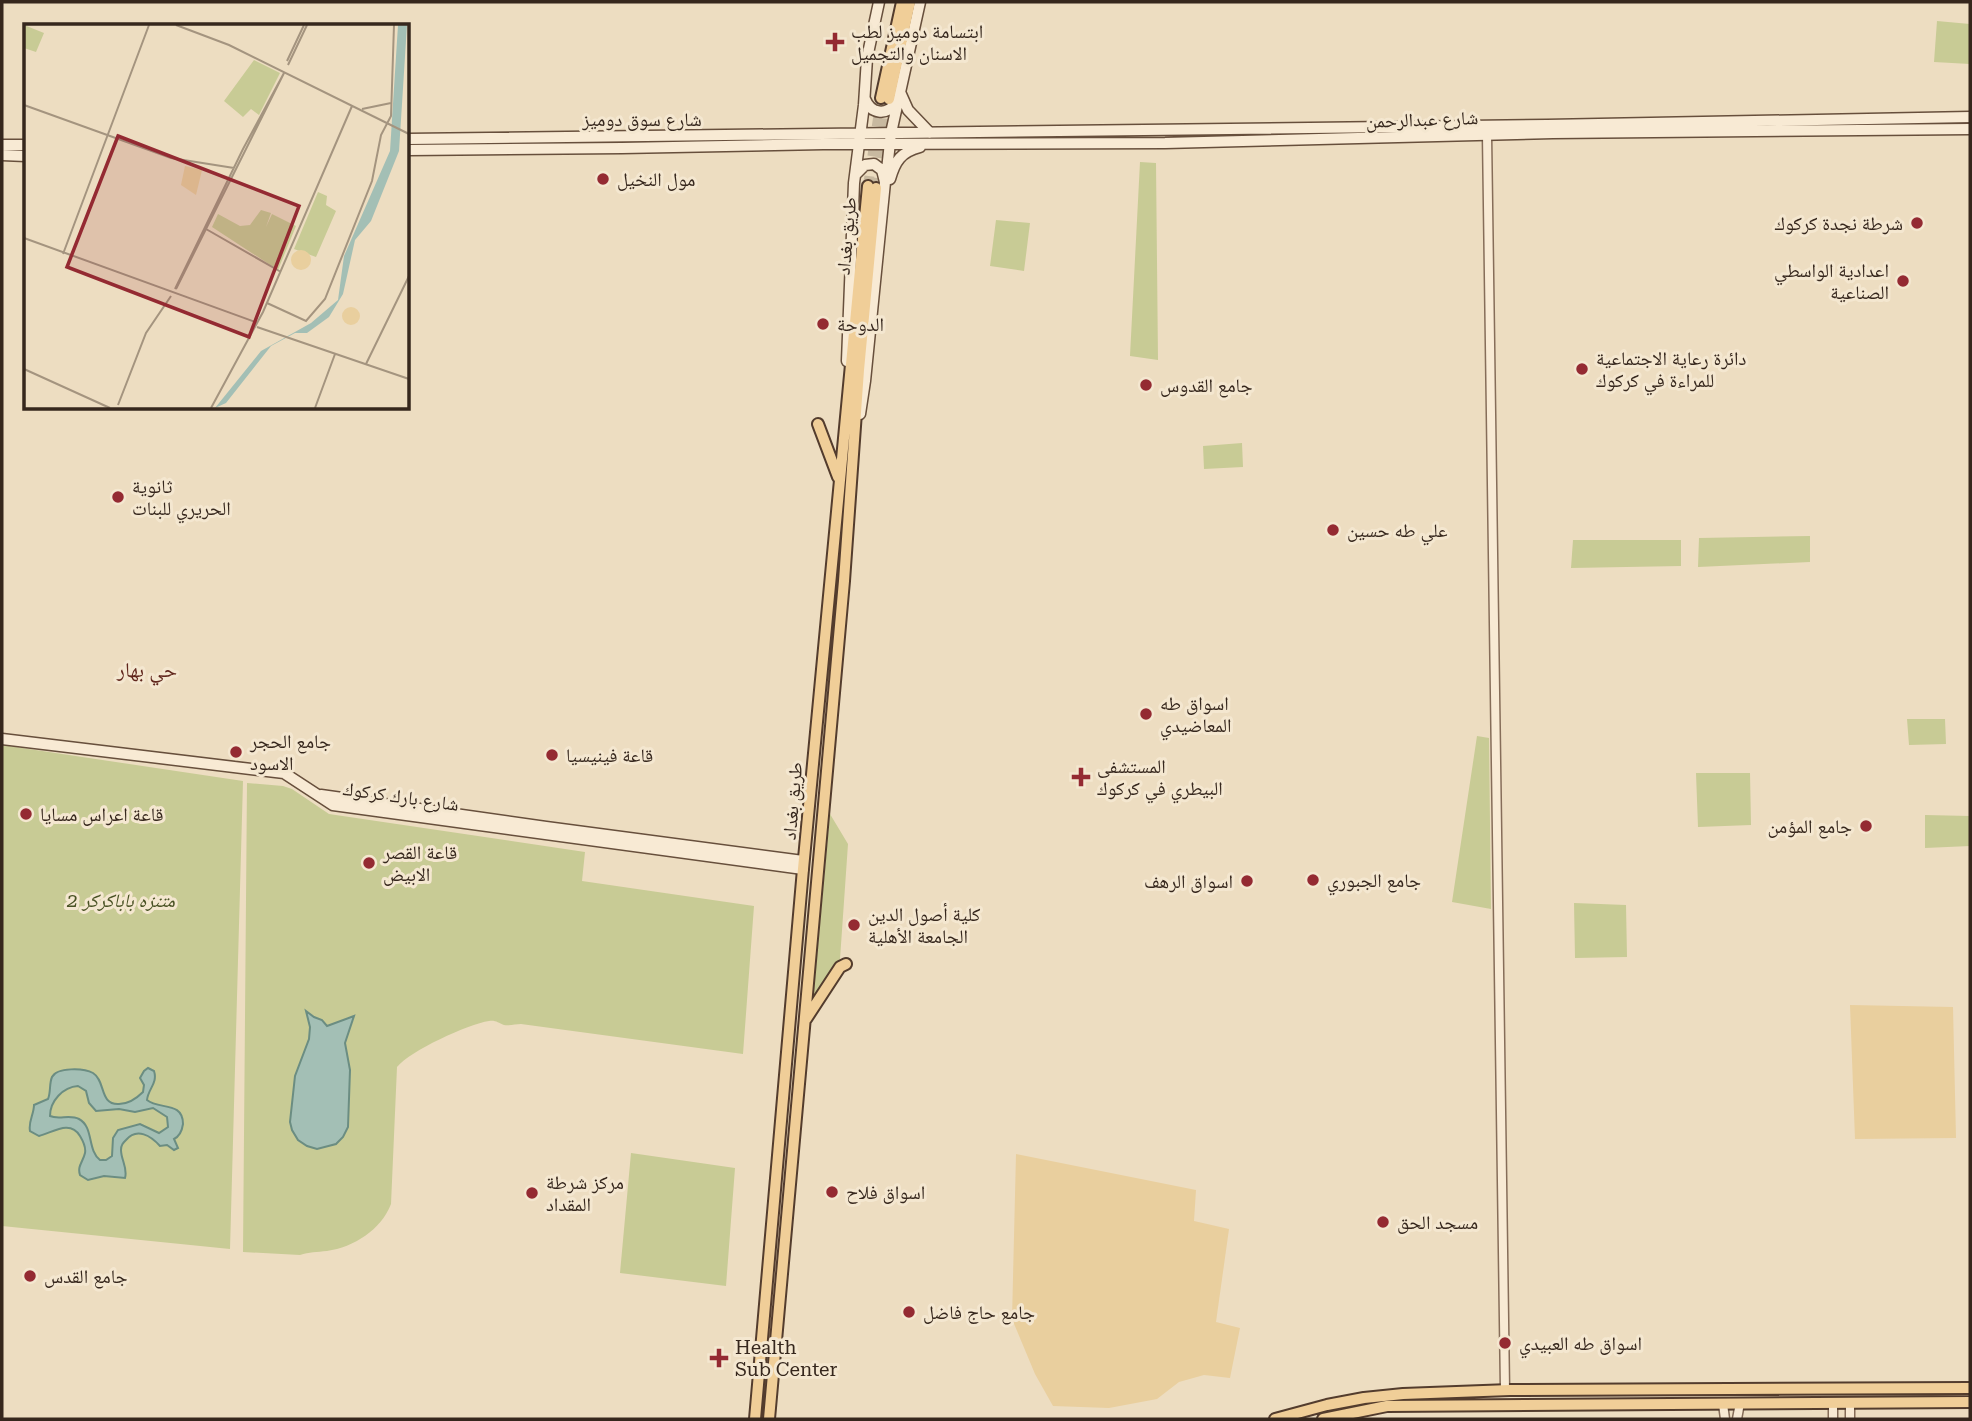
<svg xmlns="http://www.w3.org/2000/svg" width="1972" height="1421" font-family="'Roboto Serif','Noto Naskh Arabic',serif">
<rect width="100%" height="100%" fill="#edddc1"/>
<path fill="#c8cb95" d="M 1937,21 L 1970,24 L 1970,64 L 1934,62 Z
M 1140,162 L 1156,163 L 1158,360 L 1130,356 Z
M 996,220 L 1030,223 L 1024,271 L 990,266 Z
M 1242,443 L 1243,467 L 1204,469 L 1203,446 Z
M 1810,536 L 1810,562 L 1698,567 L 1699,538 Z
M 1573,540 L 1681,540 L 1681,566 L 1571,568 Z
M 1907,719 L 1945,719 L 1946,744 L 1909,745 Z
M 1477,736 L 1489,738 L 1491,909 L 1452,902 Z
M 2,745 L 243,781 L 230,1249 L 2,1226 Z
M 1696,773 L 1750,773 L 1751,825 L 1698,827 Z
M 247,783 L 283,786 L 292,789 L 329,814 L 585,852 L 582,881 L 754,906 L 743,1054 L 521,1024 C 516,1024 509,1026 504,1025 C 498,1023 496,1020 489,1021 C 468,1024 410,1051 397,1067 L 391,1204 C 381,1230 354,1247 327,1251 C 317,1252 309,1252 300,1255 L 243,1252 Z
M 830,814 L 848,844 L 840,959 L 813,999 Z
M 1925,815 L 1970,816 L 1970,846 L 1925,848 Z
M 1574,903 L 1626,905 L 1627,957 L 1575,958 Z
M 631,1153 L 735,1168 L 726,1286 L 620,1273 Z"/>
<path fill="#e9cf9e" d="M 1850,1005 L 1953,1007 L 1956,1138 L 1855,1139 Z
M 1016,1154 L 1196,1190 L 1194,1221 L 1229,1229 L 1216,1322 L 1240,1328 L 1230,1378 L 1204,1375 L 1179,1382 L 1157,1399 L 1109,1408 L 1053,1406 L 1035,1374 L 1012,1319 Z"/>
<path fill="#a3bfb5" stroke="#6b8d82" stroke-width="2" fill-rule="evenodd" d="M 306,1011 L 314,1017 L 322,1020 L 327,1026 L 354,1016 L 345,1043 L 350,1070 L 348,1127 L 343,1137 L 336,1144 L 317,1149 L 307,1146 L 298,1140 L 292,1130 L 290,1122 L 295,1076 L 309,1039 L 310,1027 Z
M 148,1068 L 154,1071 C 158,1083 148,1089 147,1100 C 159,1110 183,1101 183,1124 C 182,1131 180,1136 174,1139 L 178,1148 L 174,1150 L 167,1145 L 160,1146 C 151,1136 137,1127 126,1140 C 123,1143 121,1145 121,1150 C 121,1160 128,1168 125,1178 L 104,1176 L 88,1180 L 80,1175 C 77,1166 83,1162 85,1153 C 86,1148 83,1141 80,1136 C 70,1119 52,1133 39,1136 L 30,1131 C 28,1122 34,1114 34,1105 L 48,1099 C 51,1092 49,1084 52,1077 C 57,1067 84,1068 93,1073 C 106,1081 99,1105 119,1104 C 128,1104 137,1098 143,1092 L 144,1085 L 140,1078 L 144,1071 ZM 78,1086 L 86,1091 L 89,1103 L 96,1111 L 119,1109 L 135,1112 L 153,1108 L 167,1117 L 168,1127 L 159,1133 L 140,1124 L 118,1130 L 113,1138 L 112,1156 L 106,1160 L 100,1160 C 87,1150 94,1127 79,1119 C 70,1114 59,1120 50,1116 C 50,1101 63,1087 78,1086 Z"/>
<g fill="none" stroke-linecap="round" stroke-linejoin="round">
<path stroke="#c8b9a0" stroke-width="10" stroke-dasharray="10 5" stroke-linecap="butt" d="M 868,186 L 881,98
M 876,188 L 889,104"/>
<defs>
<path id="tertiary" d="M 1487,135 L 1505,1390
M 1833,1403 L 1833,1419
M 1850,1403 L 1850,1419
M 1723,1404 L 1725,1419
M 1737,1419 L 1740,1403"/>
<path id="secondary" d="M 900,92 L 908,110 L 930,133
M 865,99 C 871,114 886,116 896,103
M 408,139 L 1547,125 L 1970,117
M 2,145 L 26,145
M 408,150 L 622,148 L 823,144 L 1165,143 L 1553,133 L 1970,129
M 2,155 L 26,156
M 856,174 L 865,165 L 874,164 L 882,170 L 885,182 L 865,381 L 860,414
M 886,179 L 891,133 L 920,2
M 890,179 C 895,161 901,152 920,147
M 847,361 L 854,183 L 864,105 L 867,58 L 879,2
M 2,739 L 284,773 L 333,805 L 803,869
M 321,795 L 546,827 L 803,861"/>
<path id="primary" d="M 881,98 L 902,2
M 889,99 L 910,2
M 818,424 L 838,477
M 806,1019 L 840,967 L 846,964
M 755,1419 L 803,869 L 868,186
M 769,1419 L 844,581 L 859,370 L 876,188
M 1275,1419 L 1327,1405 L 1364,1398 L 1403,1394 L 1510,1390 L 1970,1388
M 1323,1419 L 1387,1406 L 1970,1402"/>
</defs>
<use href="#tertiary" stroke="#866d59" stroke-width="11"/>
<use href="#secondary" stroke="#674f3c" stroke-width="13"/>
<use href="#primary" stroke="#533c2d" stroke-width="14"/>
<use href="#tertiary" stroke="#f8ead4" stroke-width="8"/>
<use href="#secondary" stroke="#f8ead4" stroke-width="10"/>
<use href="#primary" stroke="#f0ce98" stroke-width="10"/>
</g>
<g fill="#942a32" stroke="#f4e7d0" stroke-width="2.5">
<path d="M831.5 31.5h7v7h7v7h-7v7h-7v-7h-7v-7h7z"/>
<circle cx="603" cy="179" r="7"/>
<circle cx="1917" cy="223" r="7"/>
<circle cx="1903" cy="281" r="7"/>
<circle cx="823" cy="324" r="7"/>
<circle cx="1582" cy="369" r="7"/>
<circle cx="1146" cy="385" r="7"/>
<circle cx="118" cy="497" r="7"/>
<circle cx="1333" cy="530" r="7"/>
<circle cx="1146" cy="714" r="7"/>
<circle cx="236" cy="752" r="7"/>
<circle cx="552" cy="755" r="7"/>
<path d="M1077.5 766.5h7v7h7v7h-7v7h-7v-7h-7v-7h7z"/>
<circle cx="26" cy="814" r="7"/>
<circle cx="1866" cy="826" r="7"/>
<circle cx="369" cy="863" r="7"/>
<circle cx="1313" cy="880" r="7"/>
<circle cx="1247" cy="881" r="7"/>
<circle cx="854" cy="925" r="7"/>
<circle cx="832" cy="1192" r="7"/>
<circle cx="532" cy="1193" r="7"/>
<circle cx="1383" cy="1222" r="7"/>
<circle cx="30" cy="1276" r="7"/>
<circle cx="909" cy="1312" r="7"/>
<circle cx="1505" cy="1343" r="7"/>
<path d="M715.5 1347.5h7v7h7v7h-7v7h-7v-7h-7v-7h7z"/>
</g>
<g text-anchor="middle" stroke-width="6" stroke-linejoin="round" paint-order="stroke">
<g font-size="19" fill="#36271d" stroke="#f4e7d0" text-anchor="start">
<text x="851" y="38">ابتسامة دوميز لطب<tspan x="851" dy="22">الاسنان والتجميل</tspan></text>
<text x="617" y="186">مول النخيل</text>
<text x="1903" y="230" text-anchor="end">شرطة نجدة كركوك</text>
<text x="1889" y="277" text-anchor="end">اعدادية الواسطي<tspan x="1889" dy="22">الصناعية</tspan></text>
<text x="837" y="331">الدوحة</text>
<text x="1596" y="365">دائرة رعاية الاجتماعية<tspan x="1596" dy="22">للمراءة في كركوك</tspan></text>
<text x="1160" y="392">جامع القدوس</text>
<text x="132" y="493">ثانوية<tspan x="132" dy="22">الحريري للبنات</tspan></text>
<text x="1347" y="537">علي طه حسين</text>
<text x="1160" y="710">اسواق طه<tspan x="1160" dy="22">المعاضيدي</tspan></text>
<text x="250" y="748">جامع الحجر<tspan x="250" dy="22">الاسود</tspan></text>
<text x="566" y="762">قاعة فينيسيا</text>
<text x="1097" y="773">المستشفى<tspan x="1097" dy="22">البيطري في كركوك</tspan></text>
<text x="40" y="821">قاعة اعراس مسايا</text>
<text x="1852" y="833" text-anchor="end">جامع المؤمن</text>
<text x="383" y="859">قاعة القصر<tspan x="383" dy="22">الابيض</tspan></text>
<text x="1327" y="887">جامع الجبوري</text>
<text x="1233" y="888" text-anchor="end">اسواق الرهف</text>
<text x="868" y="921">كلية أصول الدين<tspan x="868" dy="22">الجامعة الأهلية</tspan></text>
<text x="546" y="1189">مركز شرطة<tspan x="546" dy="22">المقداد</tspan></text>
<text x="846" y="1199">اسواق فلاح</text>
<text x="1397" y="1229">مسجد الحق</text>
<text x="44" y="1283">جامع القدس</text>
<text x="923" y="1319">جامع حاج فاضل</text>
<text x="1519" y="1350">اسواق طه العبيدي</text>
<text x="735" y="1354">Health<tspan x="735" dy="22">Sub Center</tspan></text>
</g>
<g font-size="19" fill="#36271d" stroke="#f4e7d0">
<text x="642" y="126">شارع سوق دوميز</text>
<text transform="translate(1422 119) rotate(-2)" y="7">شارع عبدالرحمن</text>
<text transform="translate(846 236) rotate(-85)" y="7">طريق بغداد</text>
<text transform="translate(401 796) rotate(8)" y="7">شارع بارك كركوك</text>
<text transform="translate(792 801) rotate(-85)" y="7">طريق بغداد</text>
</g>
<g font-size="19" font-style="italic" fill="#495224" stroke="#f4e7d0">
<text x="121" y="907">متنزه باباكركر 2</text>
</g>
<g font-size="21" fill="#61271d" stroke="#f4e7d0">
<text x="147" y="677">حي بهار</text>
</g>
</g>
<g transform="translate(24 24)">
<rect width="385" height="385" fill="#edddc1"/>
<path d="M 0,1 L 20,9 L 12,28 L 0,24 ZM 230,36 L 256,49 L 235,91 L 227,85 L 219,93 L 200,77 ZM 294,168 L 303,172 L 302,181 L 312,187 L 292,233 L 270,225 ZM 237,186 L 247,189 L 242,203 L 248,190 L 272,202 L 254,246 L 188,203 L 194,190 L 216,202 L 226,201 Z" fill="#c8cb95"/>
<path d="M 161,142 L 178,146 L 172,171 L 157,161 ZM267 236a10 10 0 1 1 20 0a10 10 0 1 1-20 0ZM318 292a9 9 0 1 1 18 0a9 9 0 1 1-18 0Z" fill="#e9cf9e"/>
<path d="M 374,1 L 383,1 L 375,127 L 347,197 L 331,216 L 319,270 L 305,293 L 283,309 L 271,309 L 247,322 L 202,379 L 191,384 L 237,327 L 287,299 L 314,276 L 320,232 L 366,127 Z" fill="#a3bfb5"/>
<path fill="none" stroke="#a4947f" stroke-width="2" d="M 152,1 L 205,21 L 385,110M 263,37 L 280,1M 264,41 L 283,1M 0,81 L 147,134 L 210,144M 338,85 L 367,79M 182,205 L 257,248M 0,214 L 234,299M 39,230 L 125,1M 151,265 L 219,125 L 260,49 L 152,265M 243,279 L 282,297 L 301,275 L 348,157 L 357,111 L 367,92 L 370,1M 233,303 L 385,355M 342,340 L 385,252M 0,345 L 86,384M 94,381 L 122,309 L 147,272M 187,384 L 239,288 L 328,82M 291,384 L 311,330"/>
<path fill="#942a32" fill-opacity="0.15" stroke="#942a32" stroke-width="3.5" d="M 94,112 L 275,182 L 225,313 L 43,243 Z"/>
<rect width="385" height="385" fill="none" stroke="#36271d" stroke-width="3.5"/>
</g>
<rect width="1972" height="1421" fill="none" stroke="#36271d" stroke-width="7"/>
</svg>
